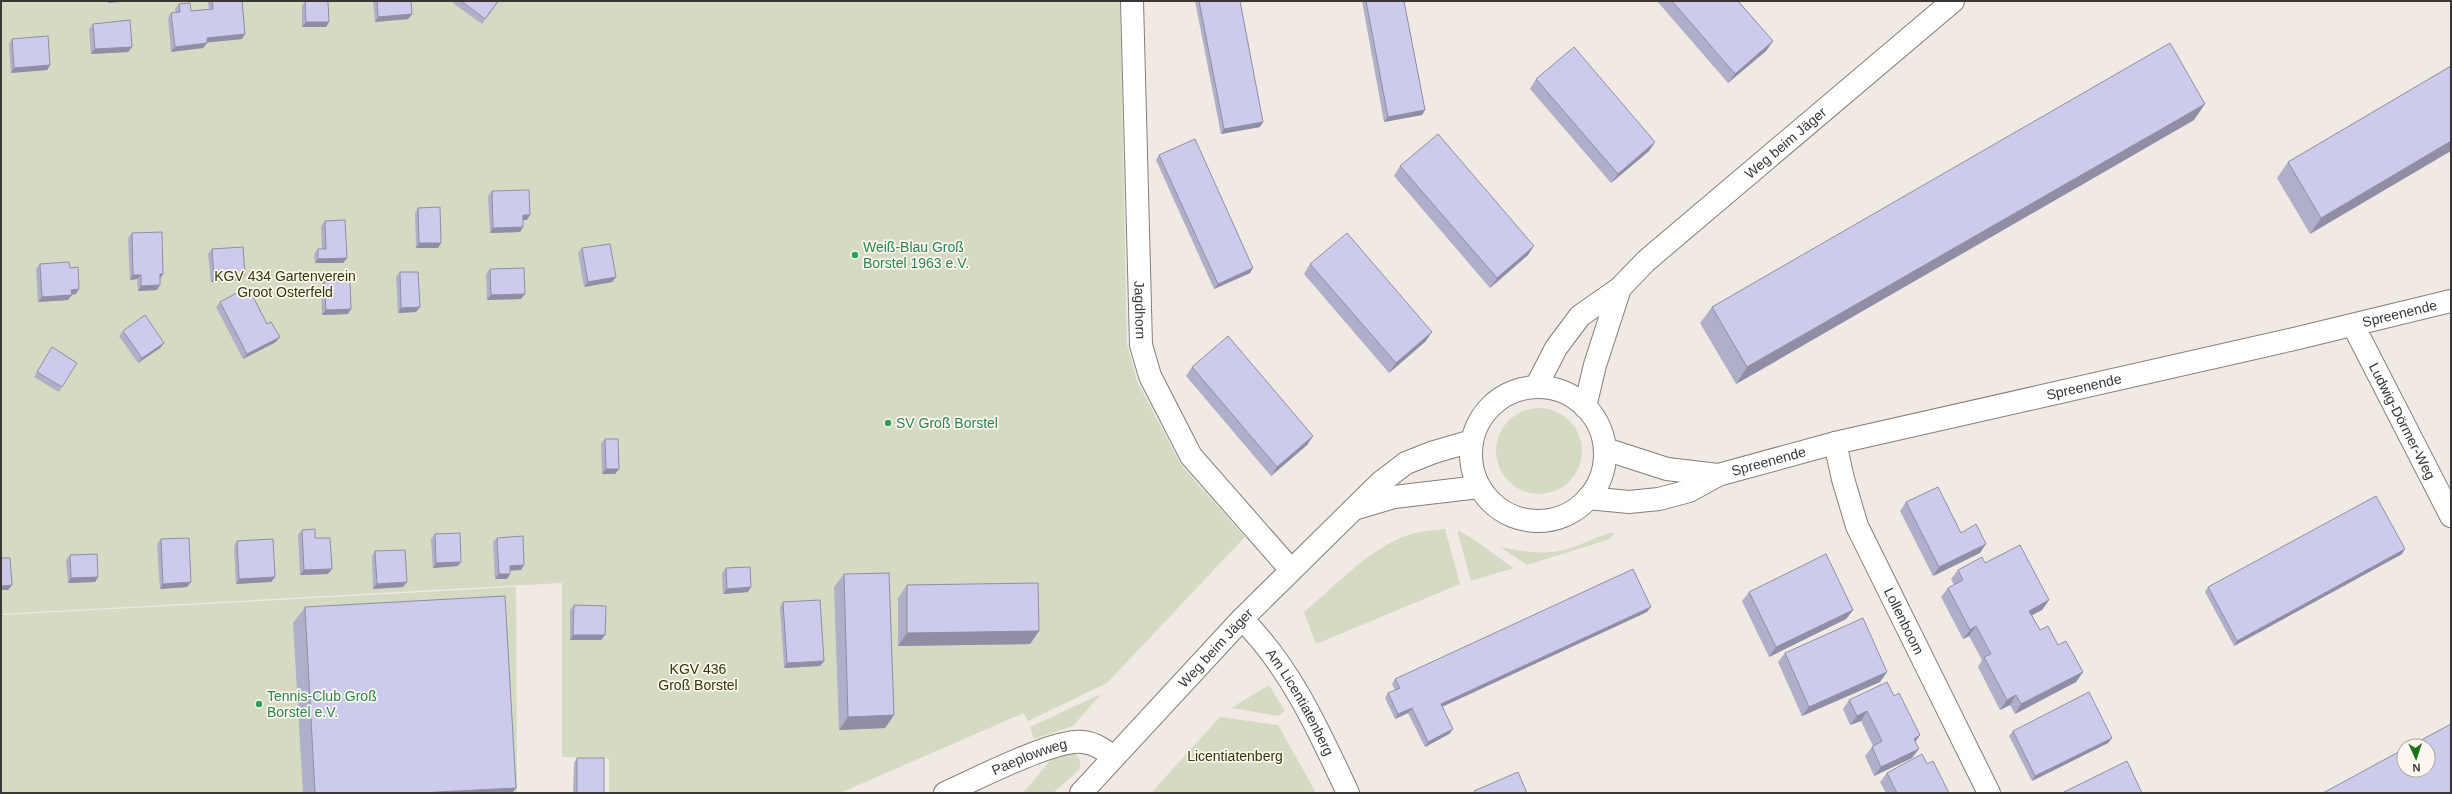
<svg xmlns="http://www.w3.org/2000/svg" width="2452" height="794" font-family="Arial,sans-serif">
<rect width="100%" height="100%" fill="#f1eae4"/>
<path fill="#d5dac3" d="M 1,1 L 1120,1 L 1127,344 L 1137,381 L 1181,465 L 1245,537 L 1107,683 L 1028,721 L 1024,713 L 840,793 L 609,793 L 609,759 L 562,757 L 562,583 L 1,614 Z
M1496 451a43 43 0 1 1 86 0a43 43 0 1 1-86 0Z
M 1445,529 L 1460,584 L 1316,644 L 1304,612 C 1334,587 1364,554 1400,538 C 1414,532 1430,530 1445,529 Z
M 1457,530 C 1480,541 1493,555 1514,568 L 1471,581 Z
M 1614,532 L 1610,539 L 1527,565 L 1500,547 C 1522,551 1545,556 1567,549 C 1584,544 1597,536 1614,532 Z
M 516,587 L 517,793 L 1,793 L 1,615 Z
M 1269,685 L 1285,711 L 1278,716 L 1231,708 Z
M 1101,694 L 1073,726 L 1034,739 L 1030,727 Z
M 1220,717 L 1278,725 L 1316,793 L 1151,793 Z
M 1074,753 C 1081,758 1081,762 1079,770 L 1053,793 L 1023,793 L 1055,755 Z"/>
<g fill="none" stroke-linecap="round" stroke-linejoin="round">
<defs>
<g id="minor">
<path id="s1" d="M 1132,1 L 1141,345 L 1150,376 L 1191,456 L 1291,570"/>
<path id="s2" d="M 2353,325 L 2451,516"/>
<path id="s3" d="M 1835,443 L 1843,479 L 1857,526 L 1989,793"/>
<path id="s4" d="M 1242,619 C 1291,668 1319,731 1348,793"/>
<path id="s5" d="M 945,793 C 975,780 1055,738 1083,742 C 1095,743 1104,750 1113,757"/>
</g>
<g id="tertiary">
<path id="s6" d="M 1536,387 L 1556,348 L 1580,316 L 1620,288 L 1646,261 L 1953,1"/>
<circle cx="1538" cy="454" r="67"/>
<path d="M 1585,407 L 1595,365 L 1620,288"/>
<path d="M 1605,449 L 1667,469 L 1718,475"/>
<path id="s7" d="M 1588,498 L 1629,502 L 1659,499 L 1689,491 L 1718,475 L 1835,443 L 2294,339 L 2451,301"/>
<path d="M 1357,508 L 1394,497 L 1479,487"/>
<path id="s8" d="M 1081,793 L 1242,619 L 1381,482 L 1406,463 L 1434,452 L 1472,441"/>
</g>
</defs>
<use href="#minor" stroke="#847e79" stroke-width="24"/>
<use href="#tertiary" stroke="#847e79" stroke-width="24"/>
<use href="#minor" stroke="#fff" stroke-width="22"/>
<use href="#tertiary" stroke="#fff" stroke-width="22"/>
</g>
<path fill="#afafca" d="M 208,1 L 242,1 L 245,34 L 242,39 L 207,42 L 207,43 L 203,48 L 171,52 L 168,18 L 171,13 L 176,13 L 175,9 L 179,4 L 191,11 L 209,9 Z
M 305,1 L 326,27 L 302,27 L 302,6 Z
M 373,1 L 411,1 L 412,14 L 408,19 L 375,22 Z
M 454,1 L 499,1 L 482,24 L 453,3 Z
M 1195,1 L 1240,1 L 1260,127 L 1221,134 Z
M 1362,1 L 1404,1 L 1425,110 L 1422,115 L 1384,122 Z
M 1657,1 L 1738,1 L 1773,41 L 1766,51 L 1728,83 Z
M 93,24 L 132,47 L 128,52 L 91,54 L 89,29 Z
M 12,39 L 50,65 L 47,70 L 11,73 L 9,44 Z
M 2451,66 L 2310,234 L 2277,178 L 2288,162 Z
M 1536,79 L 1655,142 L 1649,151 L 1611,183 L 1530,89 Z
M 2194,120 L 1736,384 L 1700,323 L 1712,307 Z
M 1159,155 L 1250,273 L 1214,289 L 1156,160 Z
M 1400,166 L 1528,255 L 1490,288 L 1394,176 Z
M 492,191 L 527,220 L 523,220 L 523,227 L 520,232 L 490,233 L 488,196 Z
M 418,208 L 441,243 L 438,248 L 416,248 L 415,213 Z
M 325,221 L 347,258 L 343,263 L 315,263 L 314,254 L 318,249 L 322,249 L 321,226 Z
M 132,233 L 163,274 L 160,279 L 157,290 L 138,291 L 137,279 L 130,280 L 128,238 Z
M 582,248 L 616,277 L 612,282 L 584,287 L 578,253 Z
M 212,249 L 245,275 L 242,280 L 211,282 L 208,254 Z
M 40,264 L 70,268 L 76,294 L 71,295 L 68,300 L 38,302 L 36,269 Z
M 1310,264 L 1426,341 L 1389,373 L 1304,274 Z
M 490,269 L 521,299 L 487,300 L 486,274 Z
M 400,272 L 416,312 L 398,313 L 396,277 Z
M 324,282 L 348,314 L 322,315 L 321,286 Z
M 220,302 L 276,342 L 243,359 L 216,307 Z
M 123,331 L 164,343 L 160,348 L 138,363 L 119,336 Z
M 52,347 L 62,387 L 59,392 L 34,377 Z
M 1192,367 L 1313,436 L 1307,445 L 1271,476 L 1186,376 Z
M 605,439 L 619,469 L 615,474 L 602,474 L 601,444 Z
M 1906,502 L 1961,533 L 1980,553 L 1933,576 L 1900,511 Z
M 302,530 L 315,538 L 328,574 L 300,575 L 298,535 Z
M 435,534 L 458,566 L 433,568 L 431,539 Z
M 497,538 L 524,565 L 521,570 L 510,570 L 510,574 L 507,579 L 495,579 L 493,542 Z
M 161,539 L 187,587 L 160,589 L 157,544 Z
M 237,541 L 275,577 L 271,582 L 236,584 L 234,546 Z
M 375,551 L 403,587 L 373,589 L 372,556 Z
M 2402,554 L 2234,646 L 2205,592 L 2208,587 Z
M 70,555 L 98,577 L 95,582 L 68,583 L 66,560 Z
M 1985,563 L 2049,600 L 2042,610 L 2032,615 L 2040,630 L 2058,645 L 2083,672 L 2076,682 L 2015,714 L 2010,705 L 2000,710 L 1978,667 L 1982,660 L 1969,636 L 1963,639 L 1941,597 L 1948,588 L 1954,585 L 1951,579 L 1958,570 Z
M 726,568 L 748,592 L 723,594 L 722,573 Z
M 844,574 L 894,715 L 885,728 L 839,730 L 834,587 Z
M 907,585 L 1039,631 L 1030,644 L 898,646 L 898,598 Z
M 1749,592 L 1853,610 L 1846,619 L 1769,657 L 1742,601 Z
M 783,602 L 824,661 L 820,666 L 784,668 L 780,607 Z
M 574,605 L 605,635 L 601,640 L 570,640 L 570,610 Z
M 305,607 L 516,788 L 512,793 L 303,793 L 293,623 Z
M 1647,612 L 1442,707 L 1453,729 L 1449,734 L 1425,747 L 1408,713 L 1395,719 L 1385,698 L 1388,693 L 1395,690 L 1392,684 L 1395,679 Z
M 1785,653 L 1887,672 L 1880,682 L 1802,716 L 1778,662 Z
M 1894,696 L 1920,735 L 1915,742 L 1912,758 L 1874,776 L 1865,756 L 1872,747 L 1873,746 L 1861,721 L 1850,725 L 1843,709 L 1849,700 Z
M 2013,731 L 2112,738 L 2108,743 L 2032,781 L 2009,736 Z
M 577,758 L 604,793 L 573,793 L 574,763 Z
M 1927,764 L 1949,793 L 1886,793 L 1880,782 L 1887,773 Z"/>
<path fill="#8f8ea4" d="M 109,1 L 133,1 L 108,3 Z
M 412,14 L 408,19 L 375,22 L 378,17 Z
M 306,22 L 329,22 L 326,27 L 302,27 Z
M 245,34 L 242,39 L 203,43 L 207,38 Z
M 1773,41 L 1766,51 L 1728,83 L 1735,74 Z
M 207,43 L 203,48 L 171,52 L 175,47 Z
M 132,47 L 128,52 L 91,54 L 95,49 Z
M 50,65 L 47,70 L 11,73 L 14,68 Z
M 2205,104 L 2194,120 L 1736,384 L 1747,367 Z
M 1425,110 L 1422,115 L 1384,122 L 1388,117 Z
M 1263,122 L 1260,127 L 1221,134 L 1224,129 Z
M 2451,141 L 2451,151 L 2310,234 L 2321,218 Z
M 1655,142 L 1649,151 L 1611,183 L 1618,174 Z
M 523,215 L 530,215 L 527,220 L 519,220 Z
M 523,227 L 520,232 L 490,233 L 493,228 Z
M 419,243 L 441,243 L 438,248 L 416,248 Z
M 1534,246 L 1528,255 L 1490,288 L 1497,278 Z
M 347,258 L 343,263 L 315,263 L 318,259 Z
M 1253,268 L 1250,273 L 1214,289 L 1218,284 Z
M 160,274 L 163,274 L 160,279 Z
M 133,275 L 141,275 L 137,279 L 130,280 Z
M 245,275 L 242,280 L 211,282 L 214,277 Z
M 616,277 L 612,282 L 584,287 L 588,282 Z
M 160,285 L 157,290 L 138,291 L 141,286 Z
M 79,289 L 76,294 L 68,295 L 71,290 Z
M 525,294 L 521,299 L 487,300 L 491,295 Z
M 72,295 L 68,300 L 38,302 L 42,297 Z
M 420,307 L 416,312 L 398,313 L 401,308 Z
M 351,309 L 348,314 L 322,315 L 326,310 Z
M 1432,332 L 1426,341 L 1389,373 L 1396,363 Z
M 280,337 L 276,342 L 243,359 L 247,354 Z
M 164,343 L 160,348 L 138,363 L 142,358 Z
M 1313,436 L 1307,445 L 1271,476 L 1277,467 Z
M 606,469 L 619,469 L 615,474 L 602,474 Z
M 1986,544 L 1980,553 L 1933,576 L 1939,567 Z
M 2405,549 L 2402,554 L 2234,646 L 2237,641 Z
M 461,562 L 458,566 L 433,568 L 436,563 Z
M 524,565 L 521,570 L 506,571 L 510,566 Z
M 332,569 L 328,574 L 300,575 L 304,570 Z
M 499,574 L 510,574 L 507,579 L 495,579 Z
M 98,577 L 95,582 L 68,583 L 71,578 Z
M 275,577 L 271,582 L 236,584 L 239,579 Z
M 191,582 L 187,587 L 160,589 L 163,584 Z
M 407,582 L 403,587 L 373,589 L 377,584 Z
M 12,585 L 8,590 L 1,590 L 1,586 Z
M 751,587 L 748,592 L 723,594 L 727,589 Z
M 2049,600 L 2042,610 L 2023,620 L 2029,611 Z
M 1651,607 L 1647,612 L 1437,709 L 1441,704 Z
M 1853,610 L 1846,619 L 1769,657 L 1776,647 Z
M 1976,626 L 1969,636 L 1963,639 L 1970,630 Z
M 1039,631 L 1030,644 L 898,646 L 907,633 Z
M 573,635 L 605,635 L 601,640 L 570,640 Z
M 824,661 L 820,666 L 784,668 L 787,663 Z
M 1887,672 L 1880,682 L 1802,716 L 1809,707 Z
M 2083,672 L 2076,682 L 2015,714 L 2021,704 Z
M 2016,695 L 2010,705 L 2000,710 L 2007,700 Z
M 1412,708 L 1408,713 L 1395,719 L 1398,714 Z
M 1867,711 L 1861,721 L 1850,725 L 1857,716 Z
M 894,715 L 885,728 L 839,730 L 848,717 Z
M 1453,729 L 1449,734 L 1425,747 L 1428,742 Z
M 1920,735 L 1913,745 L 1914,739 Z
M 2112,738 L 2108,743 L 2032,781 L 2035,776 Z
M 1919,749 L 1912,758 L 1874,776 L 1881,767 Z
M 516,788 L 512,793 L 418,793 Z"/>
<path fill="#cccbeb" stroke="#8f8ea4" d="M 212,1 L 242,1 L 245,34 L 207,38 L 207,43 L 175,47 L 171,13 L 180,12 L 179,4 L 190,3 L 191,11 L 213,9 Z
M 305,1 L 328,1 L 329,22 L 306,22 Z
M 377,1 L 411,1 L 412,14 L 378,17 Z
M 461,1 L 498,1 L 485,19 Z
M 1199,1 L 1240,1 L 1263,122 L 1224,129 Z
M 1366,1 L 1404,1 L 1425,110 L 1388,117 Z
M 1672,1 L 1738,1 L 1773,41 L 1735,74 Z
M 130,20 L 132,47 L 95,49 L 93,24 Z
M 48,36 L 50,65 L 14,68 L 12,39 Z
M 2170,43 L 2205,104 L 1747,367 L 1712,307 Z
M 1574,47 L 1655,142 L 1618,174 L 1536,79 Z
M 2451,66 L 2451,141 L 2321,218 L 2288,162 Z
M 1438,134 L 1534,246 L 1497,278 L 1400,166 Z
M 1195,139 L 1253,268 L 1218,284 L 1159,155 Z
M 529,190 L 530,215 L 523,215 L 523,227 L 493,228 L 492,191 Z
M 440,207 L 441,243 L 419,243 L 418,208 Z
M 345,220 L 347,258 L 318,259 L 318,249 L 326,249 L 325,221 Z
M 162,232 L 163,274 L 160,274 L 160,285 L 141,286 L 141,275 L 133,275 L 132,233 Z
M 1347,233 L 1432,332 L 1396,363 L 1310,264 Z
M 610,244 L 616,277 L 588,282 L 582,248 Z
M 243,247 L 245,275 L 214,277 L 212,249 Z
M 69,262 L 70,268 L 78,267 L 79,289 L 71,290 L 72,295 L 42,297 L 40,264 Z
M 524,268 L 525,294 L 491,295 L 490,269 Z
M 400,272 L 418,272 L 420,307 L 401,308 Z
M 350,280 L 351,309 L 326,310 L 324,282 Z
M 248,287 L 267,324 L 271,322 L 280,337 L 247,354 L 220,302 Z
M 145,315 L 164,343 L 142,358 L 123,331 Z
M 1228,336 L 1313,436 L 1277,467 L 1192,367 Z
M 52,347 L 77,363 L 62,387 L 37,372 Z
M 605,439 L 618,439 L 619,469 L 606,469 Z
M 1938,487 L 1961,533 L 1976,524 L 1986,544 L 1939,567 L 1906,502 Z
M 2376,496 L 2405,549 L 2237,641 L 2208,587 Z
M 315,529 L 315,538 L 330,538 L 332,569 L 304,570 L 302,530 Z
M 460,533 L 461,562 L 436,563 L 435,534 Z
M 523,536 L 524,565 L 510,566 L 510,574 L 499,574 L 497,538 Z
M 189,538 L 191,582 L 163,584 L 161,539 Z
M 273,539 L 275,577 L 239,579 L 237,541 Z
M 2020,545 L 2049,600 L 2029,611 L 2040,630 L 2048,626 L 2058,645 L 2066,641 L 2083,672 L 2021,704 L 2016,695 L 2007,700 L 1984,657 L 1991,654 L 1976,626 L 1970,630 L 1948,588 L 1963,580 L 1958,570 L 1982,557 L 1985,563 Z
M 405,550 L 407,582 L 377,584 L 375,551 Z
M 97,554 L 98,577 L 71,578 L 70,555 Z
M 1826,554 L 1853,610 L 1776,647 L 1749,592 Z
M 1,558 L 10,558 L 12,585 L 1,586 Z
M 750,567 L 751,587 L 727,589 L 726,568 Z
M 1633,569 L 1651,607 L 1441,704 L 1453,729 L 1428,742 L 1412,708 L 1398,714 L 1388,693 L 1400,688 L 1395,679 Z
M 889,573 L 894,715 L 848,717 L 844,574 Z
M 1038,583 L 1039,631 L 907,633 L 907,585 Z
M 505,596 L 516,788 L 418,793 L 315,793 L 305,607 Z
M 820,600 L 824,661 L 787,663 L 783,602 Z
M 574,605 L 606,606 L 605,635 L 573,635 Z
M 1863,618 L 1887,672 L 1809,707 L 1785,653 Z
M 1887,682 L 1894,696 L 1899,693 L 1920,735 L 1914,739 L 1919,749 L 1881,767 L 1872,747 L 1882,741 L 1867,711 L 1857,716 L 1849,700 Z
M 2089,692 L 2112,738 L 2035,776 L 2013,731 Z
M 2451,724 L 2451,793 L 2323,793 L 2404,749 L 2404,770 L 2428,770 L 2428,746 L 2410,746 Z
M 1922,754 L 1927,764 L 1933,761 L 1949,793 L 1897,793 L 1887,773 Z
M 577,758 L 604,758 L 604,793 L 577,793 Z
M 2127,761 L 2142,793 L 2062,793 Z
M 1518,772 L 1527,793 L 1475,793 L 1474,791 Z"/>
<g fill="#2e9e5b" stroke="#fef7f1" stroke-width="1.5">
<circle cx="855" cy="255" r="4"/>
<circle cx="888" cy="423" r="4"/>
<circle cx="259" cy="704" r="4"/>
</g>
<g text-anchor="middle" stroke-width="3.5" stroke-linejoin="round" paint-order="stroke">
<g font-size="14" fill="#393634" stroke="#fef7f1">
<text dy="5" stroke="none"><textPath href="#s6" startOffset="353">Weg beim Jäger</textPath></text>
<text dy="5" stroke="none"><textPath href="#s1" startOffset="309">Jagdhorn</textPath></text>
<text dy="5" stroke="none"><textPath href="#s7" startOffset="836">Spreenende</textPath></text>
<text dy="5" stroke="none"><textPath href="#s7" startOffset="512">Spreenende</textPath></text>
<text dy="5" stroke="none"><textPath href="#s2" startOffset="108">Ludwig-Dörmer-Weg</textPath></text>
<text dy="5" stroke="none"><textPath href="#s7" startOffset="188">Spreenende</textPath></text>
<text dy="5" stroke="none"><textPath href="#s3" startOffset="192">Lollenboom</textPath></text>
<text dy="5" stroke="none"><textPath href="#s8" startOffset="198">Weg beim Jäger</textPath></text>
<text dy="5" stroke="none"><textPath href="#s4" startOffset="102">Am Licentiatenberg</textPath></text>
<text dy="5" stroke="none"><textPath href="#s5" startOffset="92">Paeplowweg</textPath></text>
</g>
<g font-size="14" fill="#27864d" stroke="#fef7f1" text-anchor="start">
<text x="863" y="252">Weiß-Blau Groß<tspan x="863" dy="16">Borstel 1963 e.V.</tspan></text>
<text x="896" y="428">SV Groß Borstel</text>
<text x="267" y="701">Tennis-Club Groß<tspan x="267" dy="16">Borstel e.V.</tspan></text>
</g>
<g font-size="14" fill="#313801" stroke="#fef7f1">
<text x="285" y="281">KGV 434 Gartenverein<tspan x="285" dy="16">Groot Osterfeld</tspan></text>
<text x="698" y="674">KGV 436<tspan x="698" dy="16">Groß Borstel</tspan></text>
<text x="1235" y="761">Licentiatenberg</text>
</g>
</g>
<rect width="2452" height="794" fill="none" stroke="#393634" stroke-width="4"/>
<g transform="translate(2416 758) rotate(177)"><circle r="19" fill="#fef7f1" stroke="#afaaa5"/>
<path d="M0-3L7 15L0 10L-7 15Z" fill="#1b731f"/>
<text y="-6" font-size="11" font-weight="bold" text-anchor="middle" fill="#393634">N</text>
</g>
</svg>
